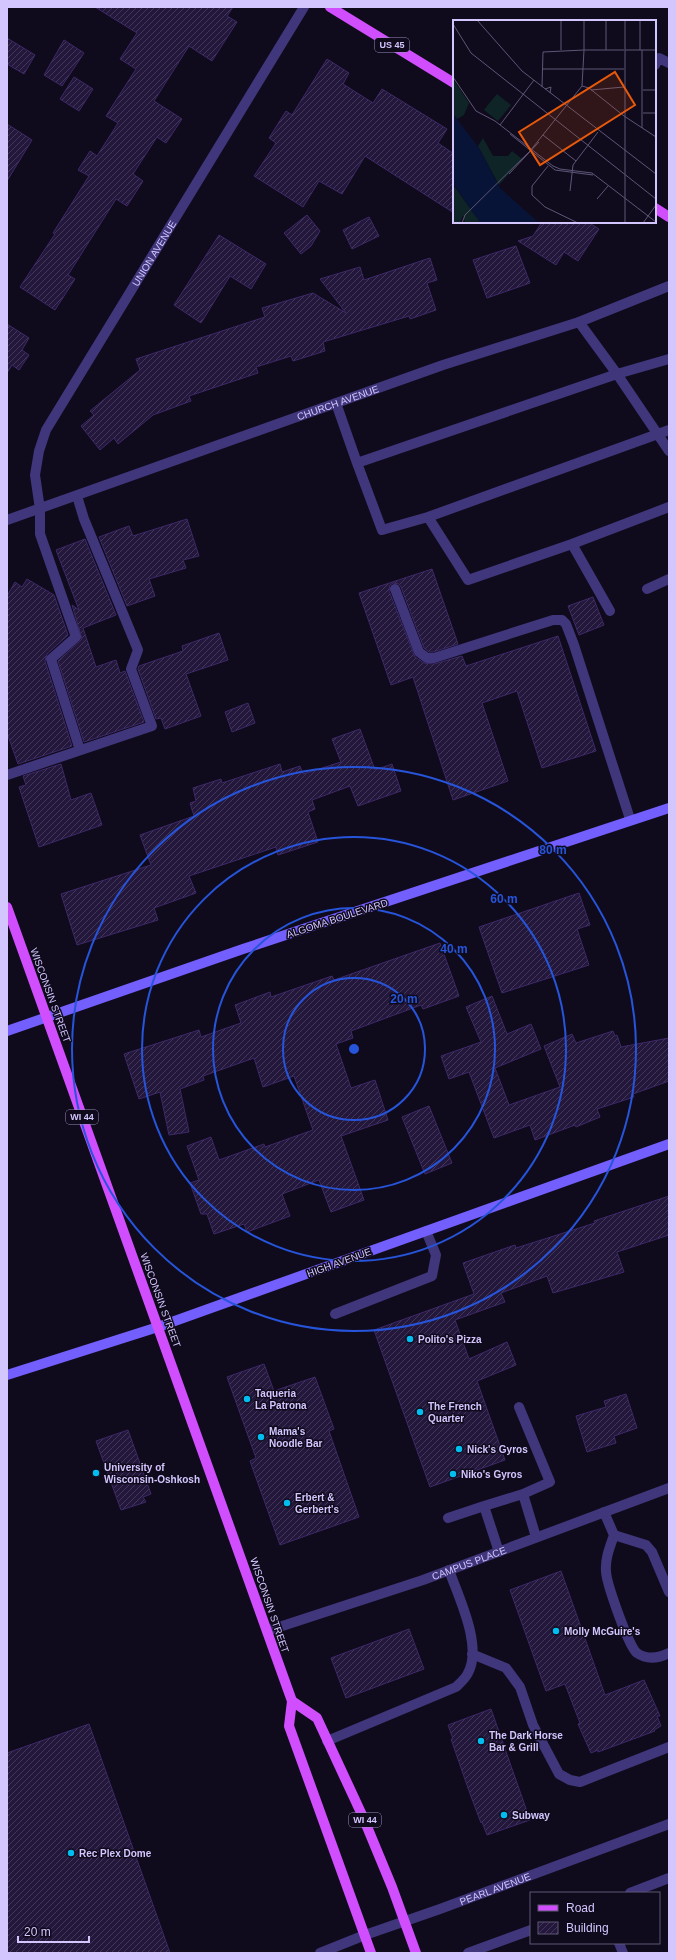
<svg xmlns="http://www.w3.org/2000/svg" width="676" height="1960" font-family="Arial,sans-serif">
<defs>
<pattern id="building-hatch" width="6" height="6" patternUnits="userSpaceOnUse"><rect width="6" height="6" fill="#23173c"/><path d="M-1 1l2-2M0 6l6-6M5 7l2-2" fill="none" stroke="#423759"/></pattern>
</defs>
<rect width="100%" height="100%" fill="#100b1c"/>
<path fill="url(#building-hatch)" stroke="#3d2968" d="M 95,7 L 233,7 L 227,16 L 237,22 L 212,61 L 189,46 L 154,101 L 182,119 L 166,143 L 157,137 L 133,174 L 143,181 L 127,206 L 116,199 L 68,275 L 75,279 L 55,310 L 20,287 L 55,234 L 53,233 L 89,176 L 78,170 L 90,151 L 97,156 L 118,123 L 106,116 L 136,69 L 120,59 L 137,33 Z
M 7,38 L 35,55 L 24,74 L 7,64 Z
M 64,40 L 84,53 L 62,86 L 44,75 Z
M 327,59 L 349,73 L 343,84 L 373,103 L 382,89 L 447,129 L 438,143 L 454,154 L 454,213 L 365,156 L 342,194 L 319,181 L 303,207 L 254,176 L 276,143 L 269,138 L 286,111 L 292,115 Z
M 74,77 L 93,89 L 79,111 L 60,99 Z
M 7,124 L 32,140 L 7,181 Z
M 307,215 L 320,231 L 311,246 L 301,254 L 284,233 Z
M 369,217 L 379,236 L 352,249 L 343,230 Z
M 542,222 L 588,222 L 599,229 L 578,261 L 564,252 L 556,265 L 518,241 L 533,236 Z
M 219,235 L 266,264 L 251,289 L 230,276 L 201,323 L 174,305 Z
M 516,246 L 530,283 L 487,298 L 473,260 Z
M 430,258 L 437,280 L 427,283 L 436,310 L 410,319 L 409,316 L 323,342 L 325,351 L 293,361 L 291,356 L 256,367 L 258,373 L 189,396 L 191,401 L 153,415 L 118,444 L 114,438 L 100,450 L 81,426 L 94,415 L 90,411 L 140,370 L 136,359 L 265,317 L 262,308 L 313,293 L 346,313 L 320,279 L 360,267 L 364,280 Z
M 7,324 L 29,338 L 22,350 L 29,355 L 19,370 L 12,365 L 7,373 Z
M 187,519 L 199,556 L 183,560 L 186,568 L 149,579 L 155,596 L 127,606 L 99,537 L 129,526 L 133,536 Z
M 85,539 L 116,615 L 83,628 L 96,667 L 116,660 L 120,673 L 125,671 L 144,722 L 84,742 L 58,661 L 82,639 L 72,605 L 79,610 L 56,550 Z
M 432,569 L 458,644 L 433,652 L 429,652 L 424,648 L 401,587 L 399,584 L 393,583 L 390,585 L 389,591 L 415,657 L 424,663 L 434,664 L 462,656 L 466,666 L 558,636 L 596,751 L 542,768 L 517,691 L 482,703 L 508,781 L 453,800 L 413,677 L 391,685 L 359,593 Z
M 27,579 L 54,595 L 68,635 L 47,654 L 45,661 L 72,746 L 18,764 L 7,733 L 7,596 L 15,582 L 22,587 Z
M 593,597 L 604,625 L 579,635 L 568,606 Z
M 219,633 L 228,660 L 186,674 L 201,716 L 165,729 L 161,718 L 156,719 L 138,669 L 139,666 L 183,651 L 182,646 Z
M 248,703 L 255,723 L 232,732 L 225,712 Z
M 360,729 L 375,770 L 392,764 L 401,791 L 358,806 L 350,786 L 312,800 L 315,809 L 308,812 L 318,842 L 278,855 L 276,847 L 189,876 L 196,893 L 154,908 L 158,920 L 77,945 L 61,894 L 151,865 L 140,835 L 194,816 L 190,803 L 196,801 L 193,788 L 221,779 L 222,783 L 280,764 L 282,772 L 300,766 L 303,774 L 341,762 L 332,739 Z
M 61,764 L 71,800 L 91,793 L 102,825 L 39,847 L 19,787 L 26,785 L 23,776 Z
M 579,893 L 590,925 L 577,929 L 589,965 L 502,993 L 479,927 Z
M 440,943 L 459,996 L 423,1009 L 421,1005 L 351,1031 L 353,1038 L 336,1044 L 351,1088 L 375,1080 L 388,1120 L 341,1136 L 364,1200 L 331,1212 L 319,1180 L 282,1194 L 290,1216 L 247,1232 L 244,1224 L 214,1234 L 207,1214 L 201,1214 L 190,1183 L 199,1180 L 187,1146 L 211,1137 L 219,1160 L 264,1144 L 265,1147 L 313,1130 L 294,1076 L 263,1087 L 254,1058 L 203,1076 L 204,1080 L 180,1089 L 189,1132 L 169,1135 L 160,1092 L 139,1099 L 124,1054 L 199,1030 L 201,1037 L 241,1023 L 235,1005 L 270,992 L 271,997 L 332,976 L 334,980 Z
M 492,996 L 507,1034 L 531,1024 L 541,1049 L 495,1068 L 509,1105 L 560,1087 L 544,1046 L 572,1034 L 576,1043 L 613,1031 L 615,1036 L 617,1035 L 621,1047 L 669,1038 L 669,1081 L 633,1094 L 634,1097 L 597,1109 L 600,1117 L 576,1127 L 575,1125 L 535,1140 L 530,1125 L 494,1138 L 469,1072 L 449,1079 L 441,1056 L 481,1042 L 466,1007 Z
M 429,1106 L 452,1163 L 425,1174 L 402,1117 Z
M 669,1196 L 669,1235 L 617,1252 L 624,1272 L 553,1293 L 547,1276 L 501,1293 L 505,1302 L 455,1320 L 469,1359 L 507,1342 L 516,1365 L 477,1381 L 505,1460 L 430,1487 L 374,1330 L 474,1294 L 463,1263 L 515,1245 L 516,1248 L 595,1223 L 594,1221 Z
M 264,1364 L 274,1391 L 315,1377 L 334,1429 L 329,1431 L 359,1517 L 280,1545 L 250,1461 L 256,1458 L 227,1377 Z
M 626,1394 L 637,1428 L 614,1436 L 616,1443 L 587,1452 L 576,1416 L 606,1407 L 604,1401 Z
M 128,1430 L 151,1494 L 143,1497 L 146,1502 L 121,1510 L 96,1441 Z
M 561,1571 L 605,1695 L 644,1680 L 660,1716 L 657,1716 L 661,1726 L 654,1730 L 655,1731 L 598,1752 L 598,1750 L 591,1753 L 578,1724 L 580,1723 L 565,1684 L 546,1691 L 510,1590 Z
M 409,1629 L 424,1669 L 346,1698 L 331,1658 Z
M 491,1709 L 530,1820 L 487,1835 L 482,1822 L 481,1823 L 468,1788 L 451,1739 L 453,1739 L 448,1725 Z
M 89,1724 L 170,1953 L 7,1953 L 7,1753 Z"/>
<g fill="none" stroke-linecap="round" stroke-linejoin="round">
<path stroke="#40367b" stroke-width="10" d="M 655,65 L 659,58 L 669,63
M 579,322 L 617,374 L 669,451
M 336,403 L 357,463 L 617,374 L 669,359
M 357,463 L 382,530 L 428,517 L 468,580 L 572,544 L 669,507
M 40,509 L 40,534 L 76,637 L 51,659 L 80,750
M 428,517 L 669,430
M 572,544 L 610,611
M 395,589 L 419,652 L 427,658 L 434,658 L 553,620 L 562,620 L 566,624 L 574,645 L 630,819
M 647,589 L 669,579
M 7,775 L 152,726 L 131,669 L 138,650 L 84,519 L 77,496
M 335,1314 L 432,1276 L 436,1255 L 426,1231
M 519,1407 L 550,1482 L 523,1494
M 604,1512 L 614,1535 C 610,1547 605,1558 606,1571 C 606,1582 629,1648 637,1653 C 647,1660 659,1658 669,1653
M 448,1518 L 484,1506
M 614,1535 L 646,1545 L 652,1552 L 669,1592
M 499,1552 L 484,1506 L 523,1494 L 536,1537
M 472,1654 L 506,1668 L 520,1687 L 533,1725 L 559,1774 L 570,1780 L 580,1782 L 669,1747
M 327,1741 L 456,1687 C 460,1683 466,1678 468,1673 C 483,1646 458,1596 449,1570
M 619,1943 L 623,1953"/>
<g stroke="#40367b" stroke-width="10">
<path id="s1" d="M 40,509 L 35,475 L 39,451 L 46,430 L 304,7"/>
<path id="s2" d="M 267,1631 L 423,1580 L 669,1488"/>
<path d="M 320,1953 L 365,1935"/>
</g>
<g stroke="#40367b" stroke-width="10">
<path id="s3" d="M 7,520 L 443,365 L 579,322 L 669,286"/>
<path d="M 630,1893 L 669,1878"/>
<path id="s4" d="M 365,1935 L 440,1909 L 669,1824"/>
<path d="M 468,1953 L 531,1930"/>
</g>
<path stroke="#735efe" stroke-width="10" d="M 7,1031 L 243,949 L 669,808
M 7,1375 L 158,1327 L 669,1144"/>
<path stroke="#d04efe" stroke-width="10" d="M 330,7 L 454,83
M 655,208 L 669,217
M 7,907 L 292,1701 L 289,1726 L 371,1953
M 292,1701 L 317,1718 L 363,1817 L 392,1887 L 416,1953"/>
</g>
<g fill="none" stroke="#2654da" stroke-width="2">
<circle cx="354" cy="1049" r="71"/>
<circle cx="354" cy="1049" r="141"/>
<circle cx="354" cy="1049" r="212"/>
<circle cx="354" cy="1049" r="282"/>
</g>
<g fill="#01bdf0" stroke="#100b1c" stroke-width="1.5">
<circle cx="410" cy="1339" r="4"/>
<circle cx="247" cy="1399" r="4"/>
<circle cx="420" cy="1412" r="4"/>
<circle cx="261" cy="1437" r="4"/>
<circle cx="459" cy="1449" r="4"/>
<circle cx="96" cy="1473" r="4"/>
<circle cx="453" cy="1474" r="4"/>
<circle cx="287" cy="1503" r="4"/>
<circle cx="556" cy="1631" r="4"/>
<circle cx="481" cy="1741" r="4"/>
<circle cx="504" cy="1815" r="4"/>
<circle cx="71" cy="1853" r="4"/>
</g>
<g text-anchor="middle" stroke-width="3" stroke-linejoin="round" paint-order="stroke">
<g fill="#100b1c" stroke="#988ebb" stroke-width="1">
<rect x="375" y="38" width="34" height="14" rx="3"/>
<rect x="66" y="1110" width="32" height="14" rx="3"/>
<rect x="349" y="1813" width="32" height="14" rx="3"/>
</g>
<g font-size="9" font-weight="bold" fill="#d3c6ff">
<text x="392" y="48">US 45</text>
<text x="82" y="1120">WI 44</text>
<text x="365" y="1823">WI 44</text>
</g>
<g font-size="10" fill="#d3c6ff" stroke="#100b1c">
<text dy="4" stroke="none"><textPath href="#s1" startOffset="288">UNION AVENUE</textPath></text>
<text dy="4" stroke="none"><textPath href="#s3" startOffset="351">CHURCH AVENUE</textPath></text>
<text transform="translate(337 918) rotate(-18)" y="4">ALGOMA BOULEVARD</text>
<text transform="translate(51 995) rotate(70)" y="4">WISCONSIN STREET</text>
<text transform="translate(339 1262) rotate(-20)" y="4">HIGH AVENUE</text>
<text transform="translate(161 1300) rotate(70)" y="4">WISCONSIN STREET</text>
<text dy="4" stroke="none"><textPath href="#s2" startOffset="213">CAMPUS PLACE</textPath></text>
<text transform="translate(270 1605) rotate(71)" y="4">WISCONSIN STREET</text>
<text dy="4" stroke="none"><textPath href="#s4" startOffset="138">PEARL AVENUE</textPath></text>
</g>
<g font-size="10" font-weight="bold" fill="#d3c6ff" stroke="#100b1c" text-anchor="start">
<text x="418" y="1343">Polito's Pizza</text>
<text x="255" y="1397">Taqueria<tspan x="255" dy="12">La Patrona</tspan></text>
<text x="428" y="1410">The French<tspan x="428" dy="12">Quarter</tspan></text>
<text x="269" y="1435">Mama's<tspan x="269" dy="12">Noodle Bar</tspan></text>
<text x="467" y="1453">Nick's Gyros</text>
<text x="104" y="1471">University of<tspan x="104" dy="12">Wisconsin-Oshkosh</tspan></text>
<text x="461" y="1478">Niko's Gyros</text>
<text x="295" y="1501">Erbert &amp;<tspan x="295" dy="12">Gerbert's</tspan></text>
<text x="564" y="1635">Molly McGuire's</text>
<text x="489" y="1739">The Dark Horse<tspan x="489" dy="12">Bar &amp; Grill</tspan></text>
<text x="512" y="1819">Subway</text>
<text x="79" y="1857">Rec Plex Dome</text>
</g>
</g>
<g transform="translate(453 20)">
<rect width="203" height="203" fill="#100b1c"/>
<path d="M 0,59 L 16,83 L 11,95 L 4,99 L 0,94 ZM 44,74 L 58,85 L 45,101 L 31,90 L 38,81 L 36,77 L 38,81 ZM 30,118 L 40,136 L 55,136 L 59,131 L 69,139 L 46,165 L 25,126 ZM 2,167 L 21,194 L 28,203 L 12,203 L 10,195 L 7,203 L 0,203 L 0,169 Z" fill="#0e2426"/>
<path d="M 0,94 L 26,128 L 47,168 L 86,203 L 28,203 L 21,194 L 0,163 Z" fill="#081437"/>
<path fill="none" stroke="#5e5677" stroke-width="1" d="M 24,0 L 69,51 L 203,154M 172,0 L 172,203M 0,4 L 18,33 L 203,179M 108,30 L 108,0M 153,30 L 153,0M 172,30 L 203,30M 187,30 L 187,0M 90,49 L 171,49M 0,57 L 23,91 L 42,101 L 100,146 L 107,149 L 139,153 L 203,202M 129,66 L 136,68 L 171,96 L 203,117M 89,67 L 90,32 L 131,30 L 131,0M 92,69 L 98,67 L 97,73M 138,70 L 171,67M 190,70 L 203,70M 190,93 L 203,93M 47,105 L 81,60M 189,108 L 189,30M 57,114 L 102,150 L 140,155M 90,115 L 123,141M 95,146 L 79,166 L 79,175 L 92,187 L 125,203M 56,154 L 86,122M 117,171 L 120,145 L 145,112M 144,179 L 155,166M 9,203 L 12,195 L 77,131 L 129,66 L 131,30 L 171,30M 190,203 L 203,185"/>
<path fill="#e8590c" fill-opacity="0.15" stroke="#e8590c" stroke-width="2" d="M 162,52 L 182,85 L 87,145 L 66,112 Z"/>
<rect width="203" height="203" fill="none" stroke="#d3c6ff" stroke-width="2"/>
</g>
<circle cx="354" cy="1049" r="6" fill="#2654da" stroke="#100b1c" stroke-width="2"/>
<g font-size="12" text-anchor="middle" font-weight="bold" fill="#2654da" stroke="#100b1c" stroke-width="3" stroke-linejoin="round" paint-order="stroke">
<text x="553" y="854">80 m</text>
<text x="504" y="903">60 m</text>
<text x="454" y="953">40 m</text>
<text x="404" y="1003">20 m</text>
</g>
<rect width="676" height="1960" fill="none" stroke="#d3c6ff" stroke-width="16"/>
<rect x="530" y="1892" width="130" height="52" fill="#100b1c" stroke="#5e5677"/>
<rect x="538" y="1905" width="20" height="6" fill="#d04efe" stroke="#5e5677"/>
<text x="566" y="1912" font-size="12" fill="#d3c6ff">Road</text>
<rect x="538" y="1922" width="20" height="12" fill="url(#building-hatch)" stroke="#5e5677"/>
<text x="566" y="1932" font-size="12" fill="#d3c6ff">Building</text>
<path d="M18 1936v6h71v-6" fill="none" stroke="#d3c6ff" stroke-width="2"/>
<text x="24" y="1936" font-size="12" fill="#d3c6ff" stroke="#100b1c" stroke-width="3" paint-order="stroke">20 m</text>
</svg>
